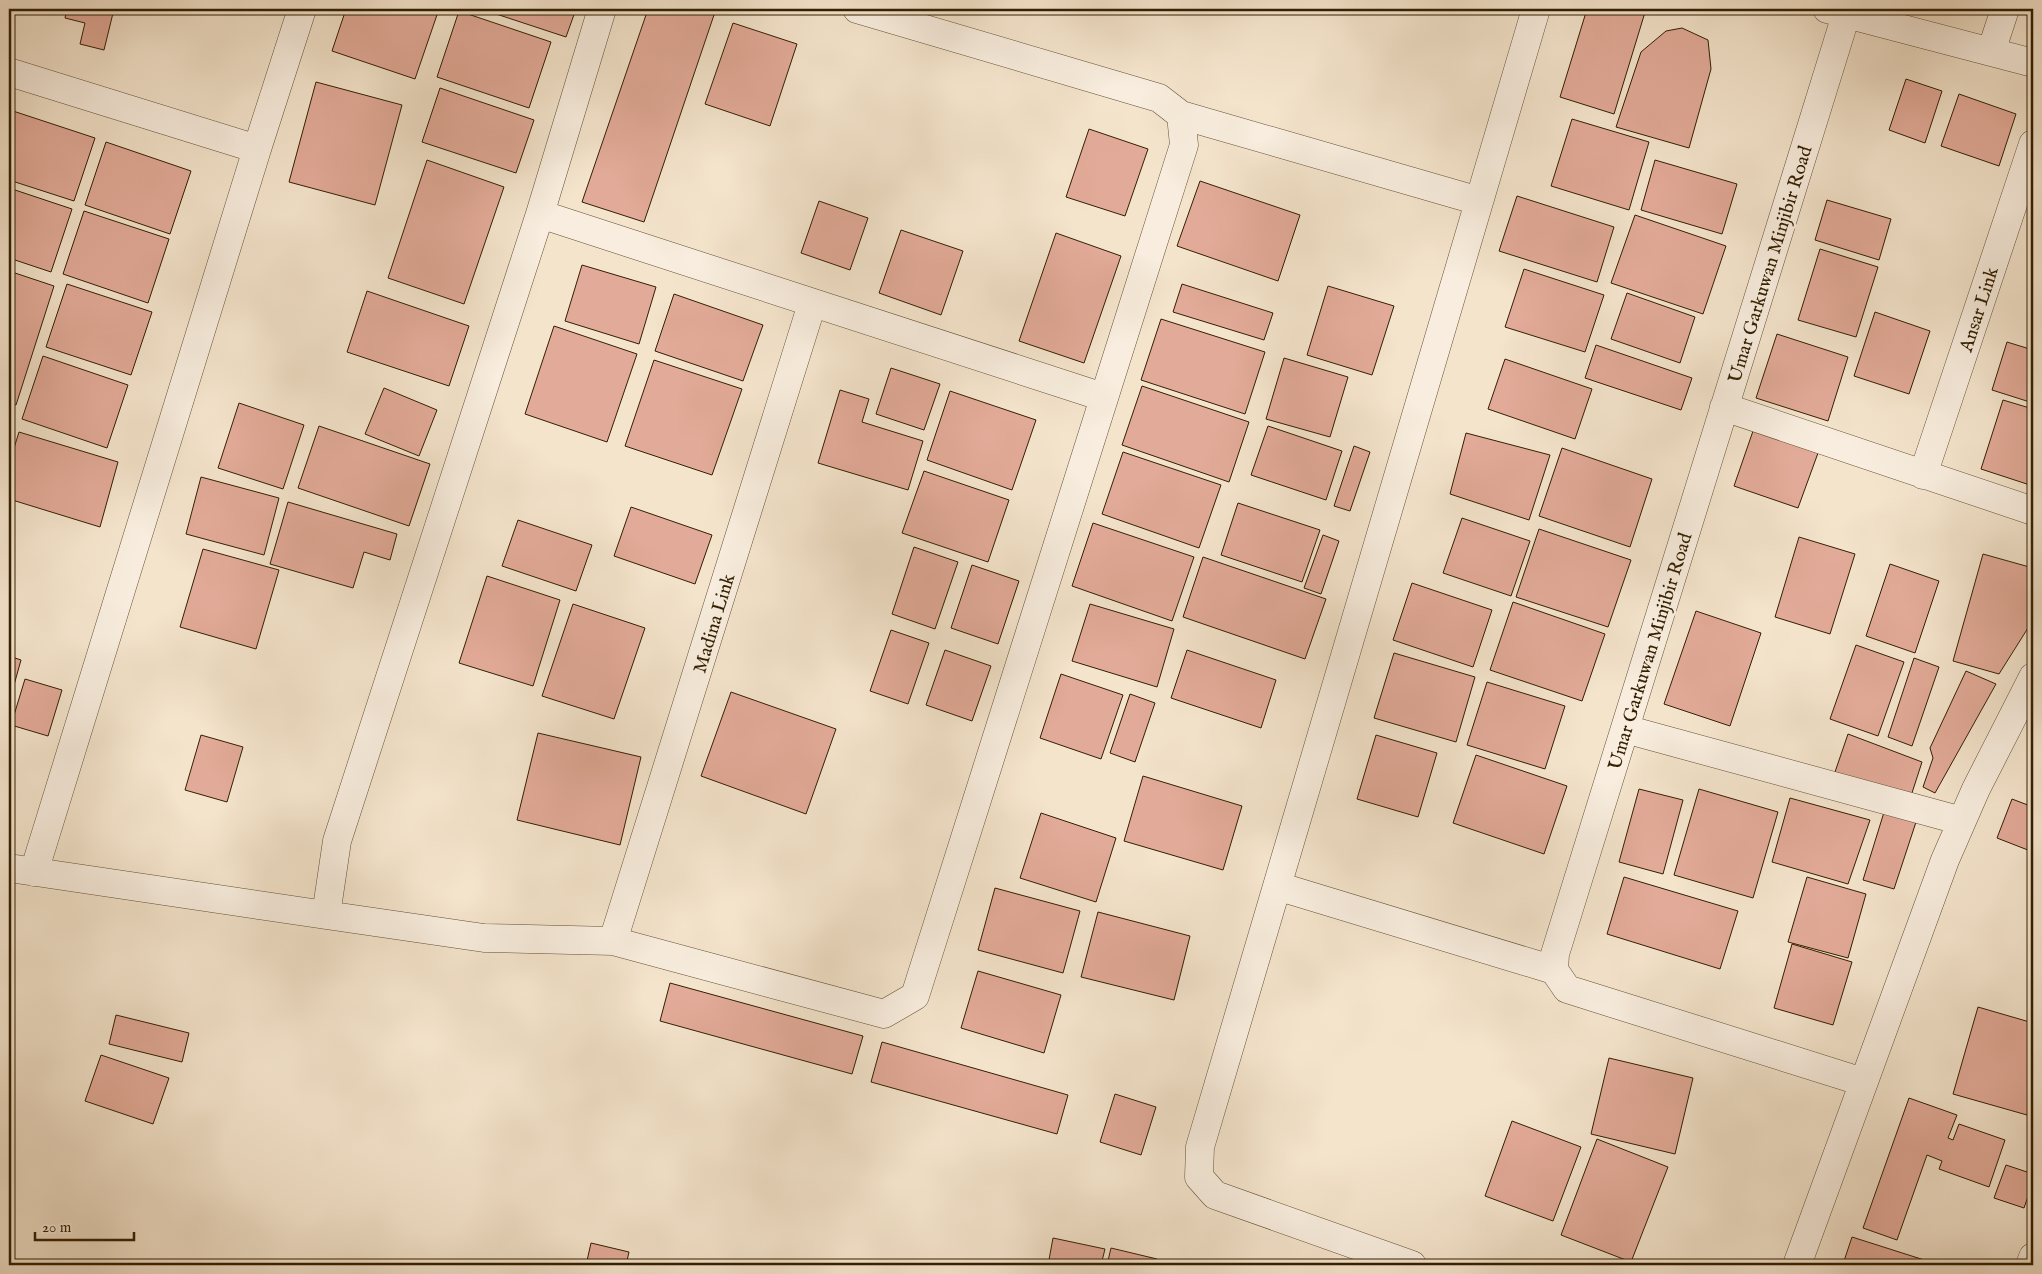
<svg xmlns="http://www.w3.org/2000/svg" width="2042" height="1274" font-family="'IM FELL English',serif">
<rect width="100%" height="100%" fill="#f4e4cc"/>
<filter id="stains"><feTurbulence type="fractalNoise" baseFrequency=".004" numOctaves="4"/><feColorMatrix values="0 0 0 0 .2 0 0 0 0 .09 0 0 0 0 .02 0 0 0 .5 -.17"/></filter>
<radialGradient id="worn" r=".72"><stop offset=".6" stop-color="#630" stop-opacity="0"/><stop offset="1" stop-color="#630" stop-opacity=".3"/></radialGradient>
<path fill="#e2aa98" stroke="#321f02" d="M 67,9 L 114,9 L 104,50 L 80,44 L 85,23 L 65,18 Z
M 346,9 L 439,9 L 415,79 L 332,51 Z
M 481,9 L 576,9 L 566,37 Z
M 648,9 L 716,9 L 644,222 L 582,202 Z
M 1587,9 L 1646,9 L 1614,114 L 1560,97 Z
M 459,11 L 551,42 L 529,108 L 437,77 Z
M 733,23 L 797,44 L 770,126 L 705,104 Z
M 1682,28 L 1708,40 L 1711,69 L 1689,148 L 1616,127 L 1641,52 L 1666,31 Z
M 1906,79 L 1942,91 L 1925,143 L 1889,130 Z
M 316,82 L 402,105 L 375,205 L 289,182 Z
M 440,88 L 534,120 L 516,173 L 422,142 Z
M 1959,94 L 2016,114 L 1999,166 L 1941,146 Z
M 10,110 L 95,138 L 74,201 L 9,180 Z
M 1572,119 L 1649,142 L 1629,210 L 1551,186 Z
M 1089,129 L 1148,149 L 1125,216 L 1066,197 Z
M 106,142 L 191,171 L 170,234 L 85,205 Z
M 427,160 L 504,187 L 464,304 L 388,278 Z
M 1655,160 L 1737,184 L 1722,234 L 1641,210 Z
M 1200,181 L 1300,215 L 1278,281 L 1177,246 Z
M 9,188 L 72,209 L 51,272 L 9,258 Z
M 1517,196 L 1614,227 L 1597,282 L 1499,251 Z
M 1827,200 L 1891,219 L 1879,260 L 1815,240 Z
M 819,201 L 868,218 L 850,270 L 801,253 Z
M 84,211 L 169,239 L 148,303 L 63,274 Z
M 1635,215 L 1726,246 L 1703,314 L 1611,283 Z
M 901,230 L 963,251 L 941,315 L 879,293 Z
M 1056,233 L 1121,256 L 1084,363 L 1019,341 Z
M 1820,249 L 1878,267 L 1856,337 L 1798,320 Z
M 582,265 L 656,287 L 639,344 L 565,321 Z
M 1524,269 L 1604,295 L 1585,352 L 1505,327 Z
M 9,271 L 54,286 L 16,405 L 9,403 Z
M 67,284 L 152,312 L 131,375 L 46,347 Z
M 1182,284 L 1273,313 L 1264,340 L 1173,312 Z
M 1328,286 L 1394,306 L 1372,375 L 1307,355 Z
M 367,291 L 469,326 L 449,386 L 347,352 Z
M 1627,293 L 1695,317 L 1680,363 L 1611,339 Z
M 674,294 L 763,325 L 743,381 L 655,351 Z
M 1875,312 L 1930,331 L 1909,394 L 1854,376 Z
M 1161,319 L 1265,352 L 1245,414 L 1141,380 Z
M 554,326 L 637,354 L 607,442 L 525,414 Z
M 1777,334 L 1848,357 L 1828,421 L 1756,398 Z
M 2007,342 L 2033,350 L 2033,403 L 1992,390 Z
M 1596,345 L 1692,378 L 1681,410 L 1585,378 Z
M 43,356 L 128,385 L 107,448 L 22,419 Z
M 1284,358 L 1348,377 L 1330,437 L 1266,419 Z
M 1505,359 L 1592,389 L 1575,439 L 1488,409 Z
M 654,360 L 742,389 L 712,475 L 625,446 Z
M 891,368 L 940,384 L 924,430 L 876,414 Z
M 1142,386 L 1249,422 L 1229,482 L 1122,445 Z
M 384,388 L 437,410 L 419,456 L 365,434 Z
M 840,390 L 869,399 L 862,422 L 923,441 L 908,490 L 818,463 Z
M 950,391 L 1036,420 L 1012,490 L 927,460 Z
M 2003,400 L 2033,409 L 2033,486 L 1981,469 Z
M 239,403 L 304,425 L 283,489 L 218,468 Z
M 319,426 L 430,464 L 409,526 L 298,488 Z
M 1268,426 L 1342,451 L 1326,500 L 1251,475 Z
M 1753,431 L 1818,453 L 1798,508 L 1734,486 Z
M 19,432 L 118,462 L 100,527 L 9,499 L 9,464 Z
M 1466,433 L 1550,455 L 1529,520 L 1450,494 Z
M 1354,446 L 1370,452 L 1350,511 L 1334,506 Z
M 1562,448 L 1652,479 L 1630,547 L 1539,516 Z
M 1123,452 L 1221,485 L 1199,548 L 1102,514 Z
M 924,471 L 1009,500 L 988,562 L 902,533 Z
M 201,477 L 279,498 L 264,555 L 186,534 Z
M 288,502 L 397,534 L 390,560 L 364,552 L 353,588 L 270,564 Z
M 1238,503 L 1320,530 L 1302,582 L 1221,555 Z
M 631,507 L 712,535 L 695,584 L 614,556 Z
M 1462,518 L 1530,541 L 1511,596 L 1443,573 Z
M 518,520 L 592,545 L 576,591 L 502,566 Z
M 1093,523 L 1194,557 L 1172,621 L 1072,586 Z
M 1539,529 L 1631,560 L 1608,627 L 1516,597 Z
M 1323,535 L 1339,541 L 1321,594 L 1304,588 Z
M 1799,537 L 1855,554 L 1830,634 L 1775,617 Z
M 914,547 L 958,562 L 935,629 L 892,614 Z
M 203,549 L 279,570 L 256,649 L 180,627 Z
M 1983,554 L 2033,568 L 2033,620 L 1999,674 L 1953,661 Z
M 1203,557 L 1326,599 L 1305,659 L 1183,617 Z
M 1890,564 L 1939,581 L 1915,653 L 1866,636 Z
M 972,565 L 1019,581 L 998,644 L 951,628 Z
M 487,576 L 560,600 L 533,686 L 459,663 Z
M 1412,583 L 1492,610 L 1473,667 L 1393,640 Z
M 1513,602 L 1605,634 L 1582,701 L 1490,670 Z
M 573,604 L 645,628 L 614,719 L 542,696 Z
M 1090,604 L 1174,629 L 1157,687 L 1072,661 Z
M 1696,611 L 1761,633 L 1730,726 L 1664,704 Z
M 891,630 L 929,643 L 908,704 L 870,691 Z
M 1856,645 L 1904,662 L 1878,736 L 1830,719 Z
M 945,650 L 991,666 L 972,721 L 926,705 Z
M 1187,650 L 1276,680 L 1261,728 L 1171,698 Z
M 1394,653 L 1475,677 L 1456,742 L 1374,718 Z
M 9,656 L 21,660 L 9,703 Z
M 1914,658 L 1939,667 L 1912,746 L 1888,737 Z
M 1966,671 L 1996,684 L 1935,793 L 1923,787 L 1933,758 L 1930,748 Z
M 1061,674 L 1123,695 L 1101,759 L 1040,738 Z
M 25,679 L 62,690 L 48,736 L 11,725 Z
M 1487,682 L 1565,706 L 1545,769 L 1467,745 Z
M 731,692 L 836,729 L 806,814 L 701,776 Z
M 1130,694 L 1155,703 L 1135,762 L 1110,753 Z
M 538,733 L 641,757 L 620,845 L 517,820 Z
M 1848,734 L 1922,762 L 1910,799 L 1835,772 Z
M 201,735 L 243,747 L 227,802 L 185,790 Z
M 1376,735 L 1437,753 L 1418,817 L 1357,799 Z
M 1476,755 L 1567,786 L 1544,854 L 1453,823 Z
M 1143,776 L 1242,806 L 1223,870 L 1124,841 Z
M 1639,789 L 1683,800 L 1663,874 L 1619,862 Z
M 1699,789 L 1778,812 L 1753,898 L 1674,875 Z
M 1790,798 L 1870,820 L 1848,884 L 1772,862 Z
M 2012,799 L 2033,807 L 2033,852 L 1997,838 Z
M 1885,809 L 1917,819 L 1894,889 L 1863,880 Z
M 1041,813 L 1116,838 L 1096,902 L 1020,878 Z
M 1624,877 L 1738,911 L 1720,969 L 1607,934 Z
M 1807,877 L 1866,894 L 1848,958 L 1788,942 Z
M 995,888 L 1080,911 L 1063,973 L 978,950 Z
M 1098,912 L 1190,936 L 1174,1000 L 1081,977 Z
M 1792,944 L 1852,962 L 1833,1025 L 1774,1008 Z
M 978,971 L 1061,995 L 1044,1053 L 961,1028 Z
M 670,983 L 863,1036 L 852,1074 L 660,1021 Z
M 1978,1007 L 2033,1023 L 2033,1094 L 2027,1115 L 1953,1094 Z
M 116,1015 L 189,1033 L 182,1062 L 109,1044 Z
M 882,1042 L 1068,1095 L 1057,1134 L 871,1082 Z
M 101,1055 L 169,1078 L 153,1124 L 85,1101 Z
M 1609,1058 L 1693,1078 L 1675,1154 L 1591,1134 Z
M 1115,1094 L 1156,1107 L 1141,1155 L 1100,1142 Z
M 1909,1098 L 1957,1115 L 1948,1138 L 1953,1140 L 1959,1124 L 2005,1140 L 1989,1187 L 1939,1169 L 1942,1161 L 1927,1155 L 1897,1240 L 1863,1228 Z
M 1512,1121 L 1581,1147 L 1553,1221 L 1485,1196 Z
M 1597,1139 L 1668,1167 L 1631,1262 L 1561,1235 Z
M 2006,1165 L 2033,1174 L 2033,1182 L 2024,1208 L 1994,1198 Z
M 1852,1237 L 1940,1265 L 1843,1264 Z
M 1053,1238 L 1105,1249 L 1101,1265 L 1048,1265 Z
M 591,1243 L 629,1252 L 626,1265 L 586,1265 Z
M 1111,1248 L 1157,1259 L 1156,1265 L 1107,1265 Z"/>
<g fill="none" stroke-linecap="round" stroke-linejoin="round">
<defs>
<path id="street" d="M 602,9 L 540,214 L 337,841 L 326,915 L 484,938 L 613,941 L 884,1014 L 915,996 L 1184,145 L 1181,115 L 1159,98 L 857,9
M 1827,9 L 2033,63
M 1846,15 L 1555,954 L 1554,970 L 1567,989 L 1863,1082
M 1991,52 L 2005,9
M 9,72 L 257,149 L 302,9
M 1181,115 L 1479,201
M 540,214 L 1103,397
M 1724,407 L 2033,511
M 1923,475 L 2033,144
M 1625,729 L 1962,821
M 9,868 L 326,915
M 34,872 L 257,149
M 1277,886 L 1554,970
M 613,941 L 812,304
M 1412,1265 L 1215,1195 L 1199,1177 L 1200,1147 L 1536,9
M 1797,1265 L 1945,860 L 1976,789 L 2033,677
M 2030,1265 L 2033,1257"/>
</defs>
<use href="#street" stroke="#625034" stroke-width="29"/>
<use href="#street" stroke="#f8edde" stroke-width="28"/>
</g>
<g text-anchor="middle" stroke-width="5" stroke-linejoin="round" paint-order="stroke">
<g font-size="19" fill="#321f02" stroke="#f8edde">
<text transform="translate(1769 264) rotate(-73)" y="7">Umar Garkuwan Minjibir Road</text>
<text transform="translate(1978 309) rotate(-72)" y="7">Ansar Link</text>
<text transform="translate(713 623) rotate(-73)" y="7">Madina Link</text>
<text transform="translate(1649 651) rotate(-73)" y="7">Umar Garkuwan Minjibir Road</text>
</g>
</g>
<rect width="2042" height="1274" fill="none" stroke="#f4e4cc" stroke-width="30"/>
<rect x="10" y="10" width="2022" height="1254" fill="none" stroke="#321f02" stroke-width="2.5"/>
<rect x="15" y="15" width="2012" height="1244" fill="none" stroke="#321f02"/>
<path d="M35 1232v8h99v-8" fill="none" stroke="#321f02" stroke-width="2.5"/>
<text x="42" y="1232" font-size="15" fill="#321f02" stroke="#f8edde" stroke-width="4" paint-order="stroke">20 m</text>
<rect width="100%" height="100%" filter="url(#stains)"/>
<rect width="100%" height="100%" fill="url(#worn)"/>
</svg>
